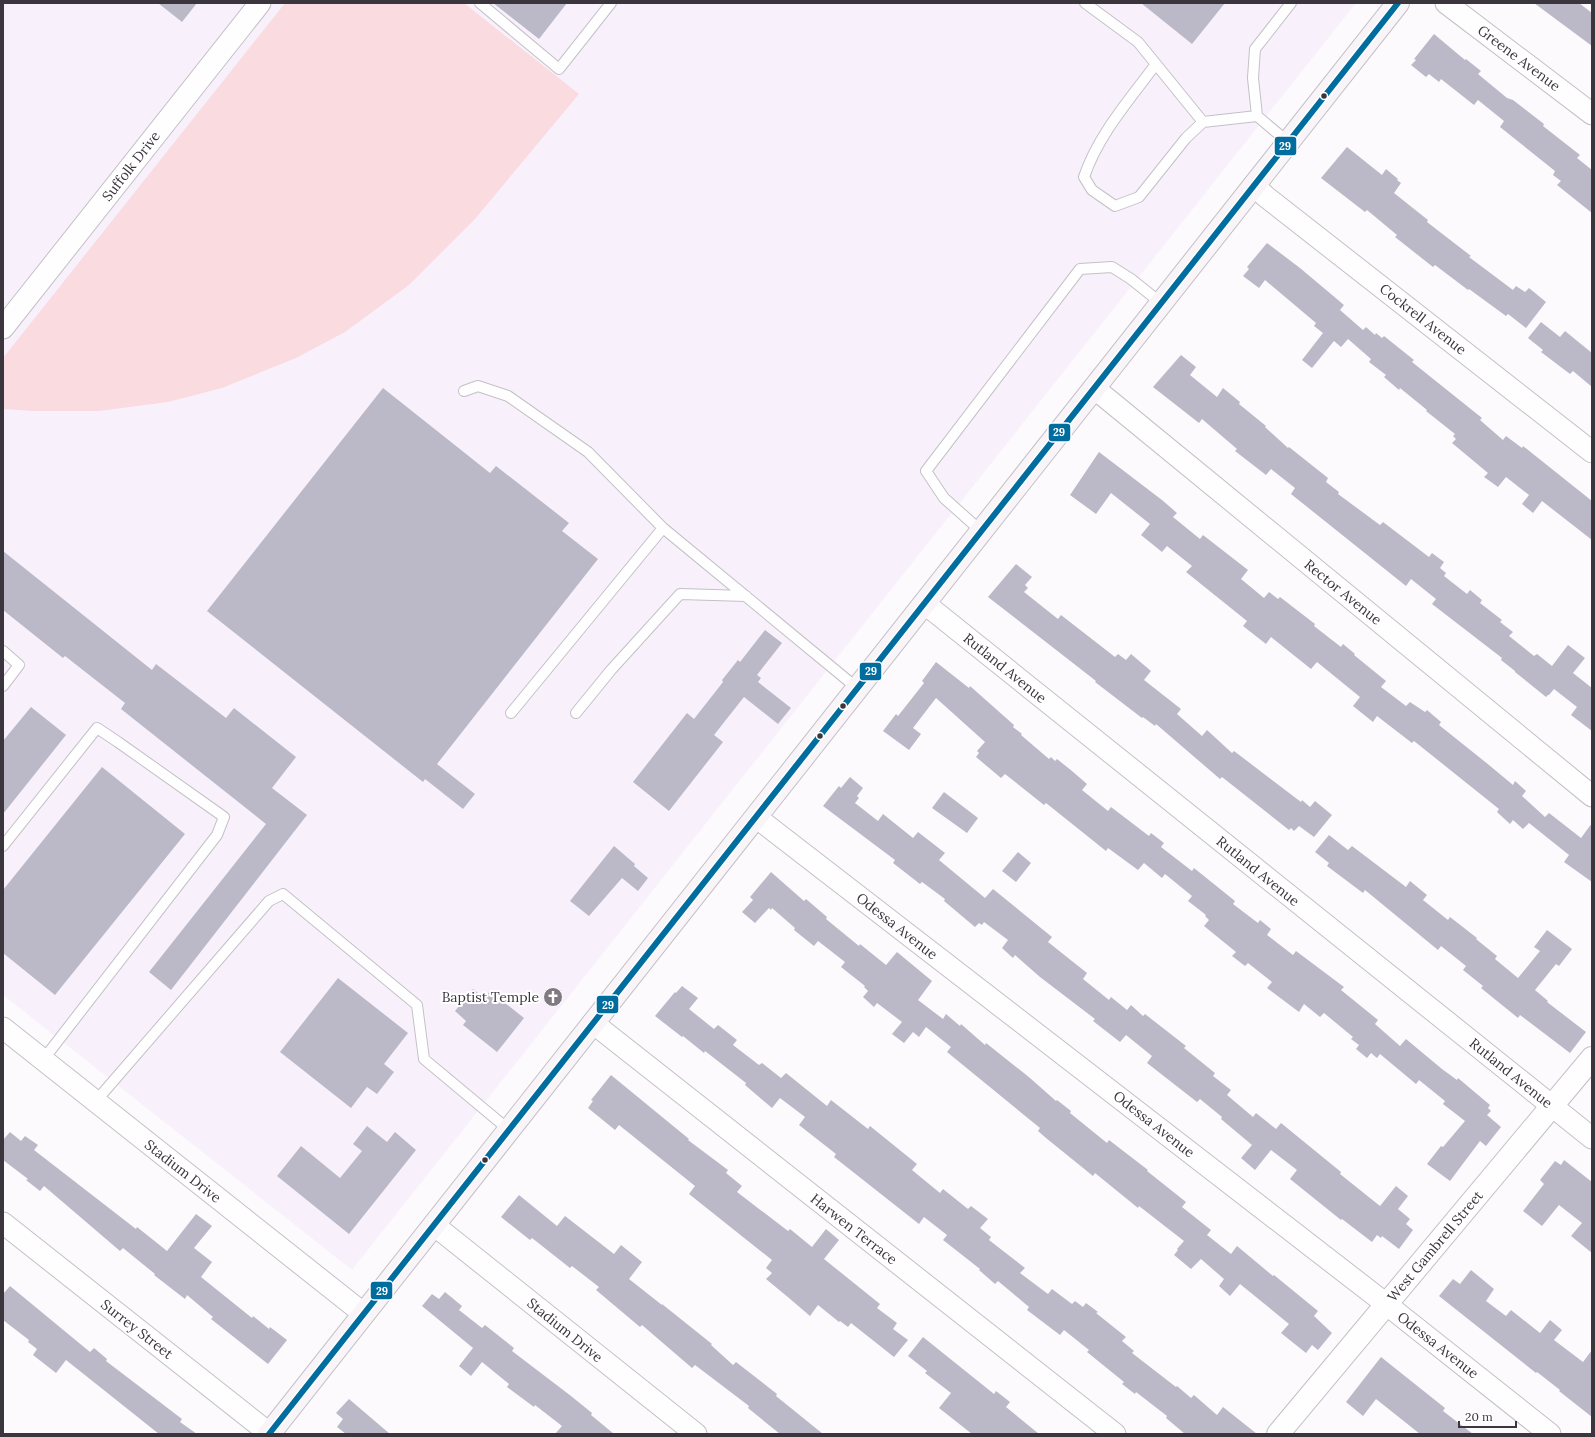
<svg xmlns="http://www.w3.org/2000/svg" width="1595" height="1437" font-family="Lora,serif">
<rect width="100%" height="100%" fill="#fcfafd"/>
<path fill="#f8f1fc" d="M 3,3 L 1356,3 L 352,1270 L 3,995 Z"/>
<path fill="#f9dbe0" d="M 285,3 L 464,3 L 579,94 L 475,219 L 409,285 L 345,332 L 296,358 L 222,388 L 168,402 L 99,411 L 32,411 L 3,409 L 3,358 Z"/>
<path fill="#bbb9c7" d="M 158,3 L 197,3 L 182,22 Z
M 493,3 L 567,3 L 539,39 Z
M 1141,3 L 1225,3 L 1192,44 Z
M 1534,3 L 1579,3 L 1592,13 L 1592,46 Z
M 1434,34 L 1465,60 L 1466,59 L 1481,71 L 1478,74 L 1507,98 L 1513,100 L 1544,124 L 1543,126 L 1580,155 L 1577,158 L 1592,170 L 1592,213 L 1557,185 L 1561,181 L 1553,175 L 1555,171 L 1500,127 L 1504,121 L 1478,100 L 1474,105 L 1441,79 L 1439,82 L 1429,74 L 1426,77 L 1411,65 L 1416,60 L 1414,59 Z
M 1347,147 L 1382,175 L 1386,169 L 1398,179 L 1397,180 L 1401,183 L 1394,193 L 1428,220 L 1427,222 L 1471,256 L 1469,257 L 1513,290 L 1516,286 L 1525,292 L 1529,288 L 1546,302 L 1526,328 L 1508,314 L 1506,316 L 1469,289 L 1468,290 L 1435,265 L 1433,267 L 1395,237 L 1397,235 L 1367,210 L 1365,212 L 1321,178 Z
M 1267,243 L 1300,268 L 1344,305 L 1340,310 L 1363,330 L 1366,327 L 1375,335 L 1376,333 L 1382,338 L 1384,336 L 1414,360 L 1412,362 L 1482,418 L 1480,420 L 1503,440 L 1506,436 L 1522,448 L 1523,446 L 1592,501 L 1592,540 L 1542,501 L 1533,513 L 1522,504 L 1529,495 L 1506,477 L 1498,487 L 1484,477 L 1488,473 L 1452,443 L 1456,439 L 1453,436 L 1455,434 L 1426,411 L 1427,410 L 1400,388 L 1399,390 L 1384,377 L 1386,375 L 1369,362 L 1371,359 L 1348,339 L 1341,347 L 1334,341 L 1312,368 L 1302,360 L 1323,333 L 1314,326 L 1316,323 L 1265,280 L 1259,288 L 1243,276 L 1249,269 L 1247,267 Z
M 1541,322 L 1560,337 L 1565,331 L 1592,353 L 1592,387 L 1573,371 L 1570,374 L 1541,352 L 1543,350 L 1528,338 Z
M 1181,355 L 1196,367 L 1190,375 L 1217,397 L 1223,388 L 1240,402 L 1239,404 L 1266,426 L 1265,427 L 1288,448 L 1289,447 L 1328,478 L 1326,482 L 1339,492 L 1338,494 L 1380,525 L 1383,522 L 1429,557 L 1432,553 L 1444,562 L 1440,568 L 1446,573 L 1444,576 L 1467,594 L 1470,590 L 1482,600 L 1480,603 L 1502,620 L 1500,622 L 1513,632 L 1509,636 L 1534,656 L 1537,654 L 1552,666 L 1568,645 L 1585,658 L 1573,673 L 1592,688 L 1592,731 L 1571,715 L 1577,707 L 1554,689 L 1549,695 L 1548,695 L 1546,697 L 1515,672 L 1515,671 L 1501,660 L 1502,658 L 1432,604 L 1436,599 L 1411,579 L 1406,586 L 1291,494 L 1295,488 L 1271,469 L 1266,475 L 1235,451 L 1237,449 L 1202,419 L 1199,423 L 1153,387 Z
M 383,388 L 490,473 L 496,466 L 569,523 L 562,531 L 598,559 L 437,764 L 475,794 L 463,809 L 425,779 L 423,782 L 207,611 Z
M 1099,452 L 1162,500 L 1177,513 L 1173,517 L 1200,539 L 1203,535 L 1248,570 L 1241,579 L 1264,598 L 1269,592 L 1278,599 L 1280,597 L 1315,624 L 1314,626 L 1341,647 L 1343,644 L 1355,654 L 1354,655 L 1386,681 L 1381,687 L 1406,706 L 1410,702 L 1425,712 L 1427,710 L 1441,722 L 1439,725 L 1489,765 L 1513,785 L 1515,781 L 1526,791 L 1522,796 L 1545,817 L 1549,813 L 1581,838 L 1592,823 L 1592,882 L 1564,862 L 1569,855 L 1529,823 L 1523,829 L 1513,820 L 1510,824 L 1497,812 L 1499,809 L 1414,741 L 1412,743 L 1377,716 L 1373,722 L 1353,706 L 1360,697 L 1317,662 L 1311,669 L 1271,637 L 1266,644 L 1243,626 L 1247,621 L 1186,572 L 1192,566 L 1167,546 L 1162,552 L 1141,535 L 1150,524 L 1111,493 L 1096,514 L 1070,495 Z
M 3,551 L 152,670 L 156,664 L 226,718 L 234,708 L 296,757 L 272,788 L 307,815 L 171,990 L 149,972 L 266,824 L 121,709 L 125,703 L 65,656 L 63,658 L 3,610 Z
M 1016,564 L 1032,577 L 1025,585 L 1028,588 L 1024,592 L 1058,619 L 1061,615 L 1115,657 L 1118,654 L 1126,660 L 1131,654 L 1151,671 L 1144,680 L 1181,709 L 1177,714 L 1202,736 L 1207,730 L 1232,753 L 1234,751 L 1301,802 L 1302,800 L 1310,807 L 1315,801 L 1332,815 L 1314,837 L 1299,826 L 1294,831 L 1291,828 L 1289,830 L 1222,777 L 1220,779 L 1156,724 L 1155,726 L 1143,717 L 1142,718 L 1095,682 L 1096,681 L 988,597 Z
M 765,630 L 782,643 L 757,675 L 761,678 L 758,682 L 791,708 L 778,724 L 744,697 L 714,735 L 723,742 L 669,811 L 633,782 L 687,713 L 694,719 L 723,682 L 722,680 L 738,660 L 740,662 Z
M 936,662 L 969,688 L 970,686 L 1014,725 L 1013,727 L 1022,734 L 1021,735 L 1049,759 L 1051,757 L 1055,761 L 1057,759 L 1072,771 L 1087,784 L 1082,790 L 1108,811 L 1111,807 L 1149,836 L 1151,833 L 1164,843 L 1161,847 L 1192,871 L 1194,868 L 1235,901 L 1233,904 L 1258,923 L 1260,920 L 1271,929 L 1267,935 L 1293,955 L 1296,951 L 1344,987 L 1341,990 L 1378,1020 L 1375,1024 L 1400,1046 L 1406,1039 L 1442,1069 L 1457,1080 L 1458,1078 L 1490,1105 L 1488,1108 L 1491,1111 L 1487,1115 L 1501,1127 L 1486,1146 L 1480,1141 L 1450,1181 L 1427,1164 L 1441,1146 L 1443,1147 L 1465,1121 L 1443,1104 L 1445,1101 L 1419,1080 L 1416,1084 L 1380,1054 L 1377,1058 L 1371,1053 L 1367,1058 L 1356,1049 L 1359,1045 L 1351,1039 L 1353,1037 L 1324,1013 L 1320,1017 L 1304,1004 L 1299,1012 L 1267,988 L 1272,982 L 1248,963 L 1245,966 L 1232,956 L 1236,952 L 1204,926 L 1209,920 L 1205,916 L 1206,915 L 1188,901 L 1192,896 L 1165,874 L 1162,878 L 1144,863 L 1138,870 L 1108,848 L 1106,851 L 1046,803 L 1044,805 L 1005,774 L 1001,778 L 976,757 L 979,753 L 977,751 L 985,742 L 936,698 L 913,728 L 921,734 L 909,750 L 883,731 L 896,714 L 898,716 L 924,683 L 922,681 Z
M 31,707 L 66,735 L 3,814 L 3,741 Z
M 102,767 L 185,834 L 55,995 L 3,953 L 3,890 Z
M 850,777 L 863,788 L 857,796 L 859,798 L 855,803 L 878,821 L 883,814 L 913,838 L 918,832 L 945,853 L 939,860 L 985,898 L 993,889 L 1052,937 L 1048,942 L 1087,973 L 1083,979 L 1109,1000 L 1111,997 L 1127,1010 L 1131,1005 L 1143,1016 L 1145,1014 L 1186,1046 L 1184,1048 L 1215,1073 L 1213,1076 L 1231,1090 L 1227,1095 L 1253,1117 L 1256,1113 L 1276,1129 L 1281,1123 L 1341,1172 L 1340,1174 L 1380,1206 L 1396,1186 L 1408,1196 L 1398,1209 L 1410,1219 L 1406,1224 L 1413,1230 L 1399,1249 L 1382,1236 L 1381,1238 L 1377,1235 L 1372,1242 L 1342,1219 L 1341,1220 L 1290,1179 L 1297,1170 L 1271,1150 L 1255,1170 L 1241,1158 L 1252,1145 L 1221,1119 L 1222,1117 L 1200,1099 L 1197,1102 L 1147,1063 L 1152,1056 L 1126,1035 L 1120,1042 L 1093,1021 L 1095,1019 L 1040,977 L 1015,955 L 1013,958 L 1002,948 L 1008,940 L 984,922 L 982,925 L 979,923 L 975,927 L 944,901 L 945,899 L 922,882 L 920,884 L 893,863 L 895,860 L 823,806 L 839,786 L 841,788 Z
M 944,792 L 978,818 L 967,833 L 932,808 Z
M 1329,835 L 1348,850 L 1352,846 L 1406,887 L 1410,881 L 1427,895 L 1423,900 L 1448,920 L 1450,917 L 1477,938 L 1476,939 L 1497,956 L 1495,959 L 1518,978 L 1540,951 L 1534,947 L 1547,930 L 1572,949 L 1559,966 L 1556,964 L 1535,990 L 1548,1001 L 1547,1002 L 1586,1032 L 1570,1053 L 1520,1015 L 1518,1018 L 1481,988 L 1483,986 L 1463,970 L 1466,966 L 1441,946 L 1438,950 L 1365,890 L 1363,893 L 1327,866 L 1329,863 L 1315,852 Z
M 614,846 L 635,864 L 634,866 L 648,878 L 638,891 L 622,878 L 589,916 L 570,901 Z
M 1018,852 L 1031,863 L 1016,882 L 1002,871 Z
M 771,872 L 804,901 L 806,899 L 827,917 L 826,919 L 859,946 L 860,944 L 886,965 L 897,952 L 932,981 L 918,1000 L 943,1019 L 946,1014 L 960,1026 L 961,1024 L 985,1045 L 986,1043 L 1030,1078 L 1056,1101 L 1057,1100 L 1071,1111 L 1070,1113 L 1107,1143 L 1109,1140 L 1148,1170 L 1147,1171 L 1186,1202 L 1182,1207 L 1211,1230 L 1207,1235 L 1231,1254 L 1237,1246 L 1273,1276 L 1274,1275 L 1318,1311 L 1314,1316 L 1332,1333 L 1318,1350 L 1312,1345 L 1306,1353 L 1281,1333 L 1289,1324 L 1240,1284 L 1230,1296 L 1219,1286 L 1224,1279 L 1201,1259 L 1191,1269 L 1174,1255 L 1178,1250 L 1177,1249 L 1184,1241 L 1139,1206 L 1138,1208 L 1095,1173 L 1093,1176 L 1046,1138 L 1038,1131 L 1040,1128 L 947,1052 L 951,1047 L 926,1027 L 919,1037 L 913,1032 L 904,1043 L 892,1034 L 902,1022 L 877,1003 L 874,1007 L 863,997 L 868,991 L 864,987 L 865,986 L 841,967 L 845,962 L 818,941 L 814,946 L 794,930 L 795,928 L 772,908 L 771,910 L 769,908 L 755,923 L 742,912 L 753,900 L 750,897 Z
M 338,978 L 408,1033 L 384,1064 L 394,1072 L 377,1094 L 367,1087 L 351,1108 L 280,1052 Z
M 682,986 L 698,998 L 689,1009 L 714,1029 L 718,1025 L 737,1040 L 733,1045 L 759,1065 L 762,1063 L 781,1078 L 786,1073 L 827,1106 L 831,1100 L 868,1129 L 870,1126 L 917,1164 L 912,1170 L 940,1193 L 943,1189 L 968,1209 L 971,1206 L 988,1219 L 980,1228 L 991,1237 L 989,1240 L 1025,1268 L 1020,1273 L 1048,1294 L 1052,1289 L 1072,1304 L 1075,1301 L 1083,1307 L 1086,1303 L 1098,1312 L 1096,1313 L 1126,1337 L 1122,1341 L 1134,1351 L 1132,1353 L 1176,1387 L 1177,1386 L 1191,1398 L 1194,1395 L 1217,1415 L 1223,1407 L 1257,1434 L 1185,1434 L 1166,1418 L 1167,1416 L 1136,1392 L 1135,1394 L 1122,1384 L 1124,1382 L 1087,1352 L 1089,1350 L 1064,1330 L 1060,1335 L 1027,1310 L 1029,1307 L 998,1281 L 995,1284 L 979,1270 L 980,1269 L 943,1240 L 947,1235 L 924,1217 L 919,1224 L 834,1157 L 836,1154 L 799,1125 L 805,1117 L 780,1098 L 772,1108 L 745,1085 L 746,1083 L 705,1051 L 704,1053 L 683,1036 L 682,1037 L 655,1016 L 675,992 L 676,993 Z
M 473,989 L 484,998 L 490,991 L 524,1018 L 497,1052 L 463,1025 L 466,1021 L 455,1011 Z
M 611,1075 L 689,1139 L 688,1140 L 728,1170 L 726,1173 L 742,1186 L 737,1192 L 788,1231 L 790,1229 L 812,1247 L 826,1229 L 839,1240 L 824,1259 L 880,1304 L 877,1308 L 897,1323 L 893,1329 L 908,1340 L 894,1357 L 851,1323 L 848,1327 L 840,1321 L 839,1322 L 818,1305 L 810,1316 L 789,1298 L 766,1279 L 772,1273 L 766,1268 L 772,1260 L 689,1194 L 695,1186 L 619,1125 L 615,1130 L 588,1108 L 593,1101 L 591,1100 Z
M 367,1126 L 387,1142 L 395,1132 L 416,1150 L 349,1234 L 277,1176 L 301,1146 L 340,1178 L 362,1151 L 353,1144 Z
M 10,1132 L 21,1141 L 25,1136 L 38,1145 L 34,1150 L 136,1229 L 137,1227 L 167,1251 L 196,1214 L 212,1226 L 194,1248 L 212,1262 L 201,1277 L 252,1318 L 253,1316 L 269,1329 L 270,1327 L 287,1340 L 268,1364 L 211,1319 L 213,1317 L 187,1295 L 185,1299 L 154,1275 L 155,1274 L 123,1248 L 120,1251 L 44,1186 L 40,1191 L 26,1180 L 28,1179 L 3,1160 L 3,1140 Z
M 1564,1160 L 1592,1182 L 1592,1253 L 1571,1236 L 1582,1223 L 1559,1205 L 1542,1226 L 1523,1211 L 1544,1184 L 1540,1180 L 1555,1161 L 1561,1165 Z
M 519,1195 L 557,1226 L 565,1216 L 614,1254 L 621,1245 L 642,1262 L 629,1279 L 662,1305 L 662,1304 L 712,1344 L 711,1345 L 733,1365 L 736,1362 L 777,1394 L 776,1396 L 823,1434 L 780,1434 L 748,1408 L 749,1406 L 695,1365 L 692,1368 L 642,1325 L 640,1327 L 596,1290 L 599,1287 L 572,1266 L 570,1268 L 532,1238 L 530,1240 L 501,1217 Z
M 1471,1270 L 1494,1289 L 1486,1301 L 1506,1316 L 1511,1310 L 1540,1333 L 1550,1320 L 1562,1330 L 1554,1340 L 1583,1362 L 1592,1350 L 1592,1417 L 1559,1391 L 1560,1390 L 1537,1372 L 1536,1373 L 1439,1296 L 1453,1279 L 1460,1284 Z
M 10,1286 L 90,1352 L 94,1348 L 107,1359 L 106,1361 L 182,1419 L 180,1422 L 197,1434 L 159,1434 L 66,1360 L 56,1373 L 33,1355 L 37,1349 L 28,1342 L 29,1340 L 3,1320 L 3,1294 Z
M 445,1292 L 462,1306 L 459,1310 L 482,1328 L 485,1325 L 514,1348 L 512,1351 L 571,1396 L 592,1413 L 591,1415 L 614,1434 L 555,1434 L 562,1426 L 535,1405 L 534,1407 L 507,1387 L 509,1384 L 482,1362 L 471,1376 L 459,1366 L 473,1348 L 422,1306 L 432,1294 L 439,1299 Z
M 923,1337 L 994,1394 L 996,1391 L 1010,1402 L 1006,1407 L 1039,1434 L 972,1434 L 939,1408 L 951,1393 L 925,1373 L 927,1371 L 908,1356 Z
M 1381,1357 L 1445,1408 L 1443,1411 L 1473,1434 L 1420,1434 L 1376,1399 L 1363,1416 L 1346,1402 Z
M 349,1399 L 390,1434 L 346,1434 L 337,1427 L 343,1419 L 336,1413 Z"/>
<g fill="none" stroke-linecap="round" stroke-linejoin="round">
<defs>
<path id="service" d="M 480,3 L 559,69 L 611,3
M 1085,3 L 1138,42 L 1203,122
M 1156,64 C 1130,99 1098,135 1084,177 L 1092,190 L 1115,206 L 1139,197 L 1186,138 L 1203,122 L 1257,116
M 1288,142 L 1257,116 L 1253,78 L 1255,49 L 1291,3
M 464,391 L 478,386 L 508,396 L 588,452 L 663,528
M 981,531 L 944,498 L 926,471 L 1080,269 L 1112,267 L 1131,279 L 1161,303
M 3,651 L 19,665 L 3,686
M 511,713 L 663,528 L 857,688
M 576,713 L 611,670 L 680,594 L 746,596
M 3,846 L 97,728 L 118,742 L 224,817 L 217,835 L 43,1060
M 96,1101 L 269,901 L 283,894 L 417,1005 L 424,1059 L 509,1130"/>
<path id="minor" d="M 1446,3 L 1592,114
M 1254,185 L 1265,196 L 1592,452
M 3,328 L 260,3
M 1094,388 L 1592,796
M 924,603 L 1592,1138
M 756,817 L 1386,1304 L 1550,1434
M 593,1023 L 1115,1434
M 3,1028 L 364,1314
M 3,1223 L 270,1434
M 434,1225 L 696,1434"/>
<path id="tertiary" d="M 1278,1434 L 1592,1058"/>
<path id="secondary" d="M 269,1434 L 1398,3"/>
</defs>
<use href="#service" stroke="#c4c0c7" stroke-width="12"/>
<use href="#minor" stroke="#c4c0c7" stroke-width="23"/>
<use href="#tertiary" stroke="#c4c0c7" stroke-width="24"/>
<use href="#secondary" stroke="#c4c0c7" stroke-width="24"/>
<use href="#service" stroke="#fffeff" stroke-width="10"/>
<use href="#minor" stroke="#fffeff" stroke-width="21"/>
<use href="#tertiary" stroke="#fffeff" stroke-width="22"/>
<use href="#secondary" stroke="#f8f4f7" stroke-width="22"/>
<defs>
<path id="bus-1" d="M 269,1434 L 1398,3"/>
</defs>
<use href="#bus-1" stroke="#fff" stroke-width="9"/>
<use href="#bus-1" stroke="#006d9e" stroke-width="6"/>
</g>
<defs>
<symbol id="church-disc" viewBox="-11 -11 22 22"><circle r="9.5" fill="#7f7a81" stroke="#fff"/><path d="M-1.2-6h2.4v3.5h3.3v2.4h-3.3V6h-2.4V-.1h-3.3v-2.4h3.3Z" fill="#fff"/></symbol>
</defs>
<g fill-rule="evenodd">
<use href="#church-disc" x="542" y="986" width="22" height="22"/>
</g>
<g fill="#3b353e" stroke="#fff" stroke-width="1.5">
<circle cx="1324" cy="96" r="3.5"/>
<circle cx="843" cy="706" r="3.5"/>
<circle cx="820" cy="736" r="3.5"/>
<circle cx="485" cy="1160" r="3.5"/>
</g>
<g text-anchor="middle" stroke-width="4" stroke-linejoin="round" paint-order="stroke">
<g font-size="14" fill="#3b353e" stroke="#fff">
<text transform="translate(1519 58) rotate(37)" y="5">Greene Avenue</text>
<text transform="translate(131 166) rotate(-52)" y="5">Suffolk Drive</text>
<text transform="translate(1423 319) rotate(38)" y="5">Cockrell Avenue</text>
<text transform="translate(1343 592) rotate(39)" y="5">Rector Avenue</text>
<text transform="translate(1005 668) rotate(39)" y="5">Rutland Avenue</text>
<text transform="translate(1258 871) rotate(39)" y="5">Rutland Avenue</text>
<text transform="translate(897 926) rotate(38)" y="5">Odessa Avenue</text>
<text transform="translate(1511 1073) rotate(39)" y="5">Rutland Avenue</text>
<text transform="translate(1154 1124) rotate(38)" y="5">Odessa Avenue</text>
<text transform="translate(183 1171) rotate(38)" y="5">Stadium Drive</text>
<text transform="translate(854 1229) rotate(38)" y="5">Harwen Terrace</text>
<text transform="translate(1435 1246) rotate(-50)" y="5">West Gambrell Street</text>
<text transform="translate(137 1329) rotate(38)" y="5">Surrey Street</text>
<text transform="translate(565 1330) rotate(39)" y="5">Stadium Drive</text>
<text transform="translate(1438 1345) rotate(38)" y="5">Odessa Avenue</text>
</g>
<g font-size="14" fill="#3b353e" stroke="#fff" text-anchor="end">
<text x="539" y="1002">Baptist Temple</text>
</g>
</g>
<g stroke="#fff" stroke-width="1.5">
<rect x="1274" y="136" width="23" height="20" rx="4" fill="#006d9e"/>
<rect x="1048" y="423" width="23" height="19" rx="4" fill="#006d9e"/>
<rect x="859" y="662" width="23" height="19" rx="4" fill="#006d9e"/>
<rect x="596" y="995" width="23" height="19" rx="4" fill="#006d9e"/>
<rect x="370" y="1281" width="23" height="19" rx="4" fill="#006d9e"/>
</g>
<g font-size="11" text-anchor="middle" font-weight="bold" fill="#fff">
<text x="1285" y="150">29</text>
<text x="1059" y="436">29</text>
<text x="871" y="675">29</text>
<text x="608" y="1009">29</text>
<text x="382" y="1295">29</text>
</g>
<rect width="1595" height="1437" fill="none" stroke="#3b353e" stroke-width="8"/>
<path d="M1459 1421v6h57v-6" fill="none" stroke="#3b353e" stroke-width="2"/>
<text x="1465" y="1421" font-size="12" fill="#3b353e" stroke="#ffffff" stroke-width="3" paint-order="stroke">20 m</text>
</svg>
